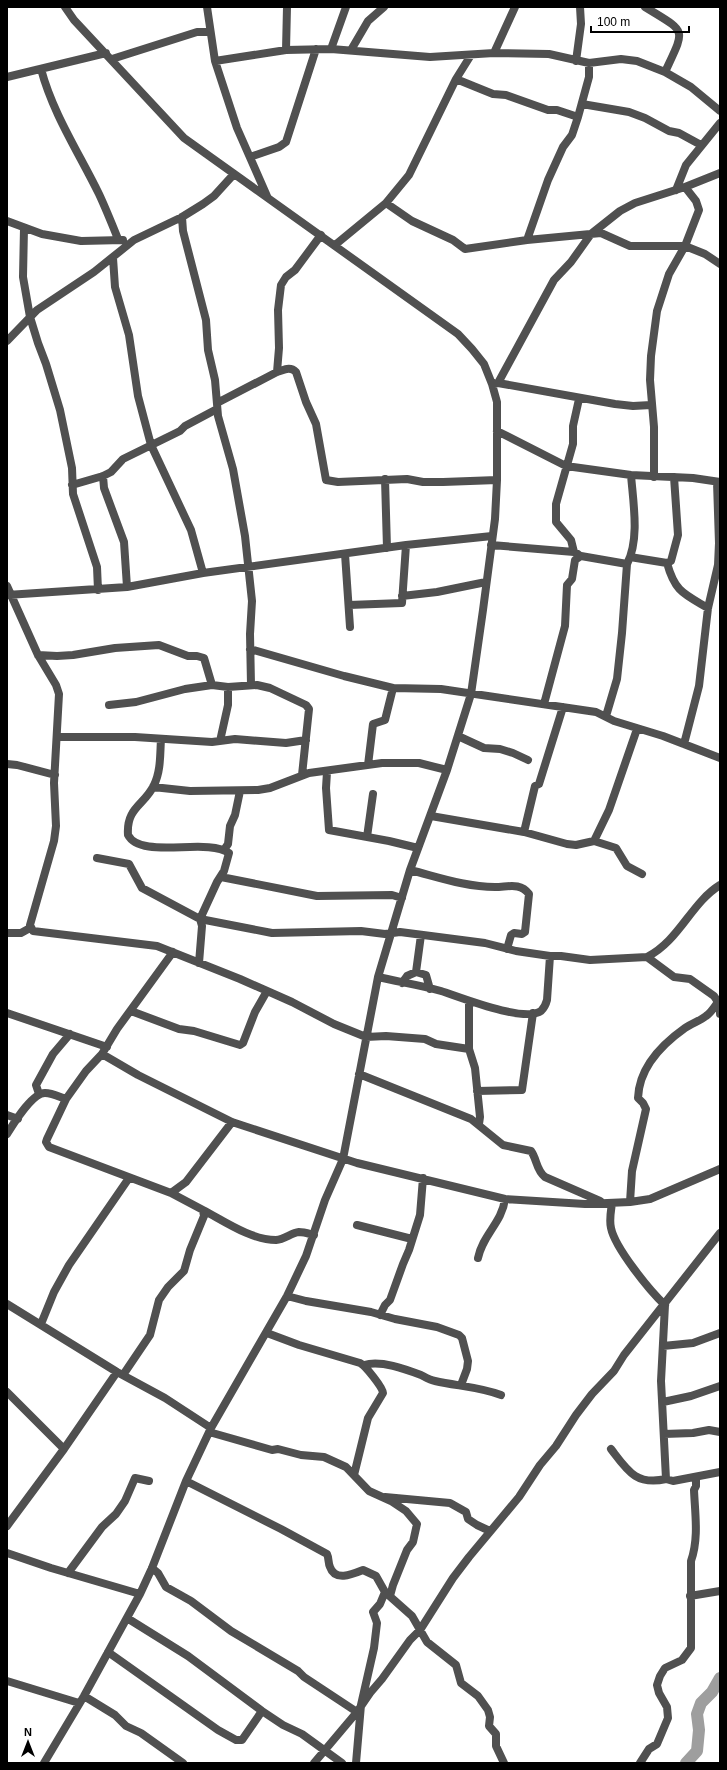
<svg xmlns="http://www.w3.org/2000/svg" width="727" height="1770" font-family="Arial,sans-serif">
<rect width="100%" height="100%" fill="#fff"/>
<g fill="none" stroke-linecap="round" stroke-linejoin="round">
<path stroke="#9e9e9e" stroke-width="12" d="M 686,1763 L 697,1751 L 699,1730 L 697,1714 L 701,1703 L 712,1692 L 720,1678"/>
<path stroke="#505050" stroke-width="8" d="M 207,7 L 215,61 L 237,128 L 267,196
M 645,7 C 687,33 686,27 665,72
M 331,49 L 346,7
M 286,50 L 287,7
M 351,50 L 368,21 L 384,7
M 494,53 L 515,7
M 112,59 L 197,32 L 210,32
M 215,61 L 286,50 L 331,49 L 430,57 L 494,53 L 549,54 L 589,63 L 621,59 L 637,61 L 665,72 L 691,87 L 720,111
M 576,61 L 581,24 L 580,7
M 41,69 C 53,114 79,153 99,194 C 106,209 112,224 118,239
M 7,77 L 106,53
M 456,79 L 493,94 L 506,95 L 548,110 L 557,110 L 578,117
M 582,104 L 629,112 L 645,118 L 669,131 L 679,133 L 701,145
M 250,157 L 279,147 L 286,142 L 316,49
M 676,190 L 686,165 L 720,123
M 386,203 L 412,221 L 453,240 L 465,249 L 527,240 L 601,233 L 630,246 L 685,246 L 705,254 L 720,264
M 182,217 L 183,231 L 206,320 L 208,350 L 215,380 L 218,416 L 233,469 L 245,536 L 252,601 L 250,634 L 251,685
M 7,221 L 42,234 L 81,241 L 123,240
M 24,228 L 23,277 L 30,317 L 38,343 L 46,364 L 60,410 L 72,468 L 73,494 L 97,567 L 98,590
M 527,240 L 548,180 L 563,147 L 572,135 L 578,117 L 589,77 L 589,63
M 335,245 L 386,203 L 409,175 L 456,79 L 471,55
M 113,258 L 115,287 L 129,335 L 138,396 L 151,445 L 191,530 L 203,573
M 7,341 L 37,310 L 94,272 L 134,240 L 182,217 L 203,204 L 214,196 L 234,174
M 277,372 L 279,348 L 278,310 L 281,285 L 286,277 L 295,270 L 321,235
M 498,383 L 554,280 L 571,262 L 591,234 L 620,211 L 635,203 L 685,187 L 720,173
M 493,384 L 498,383 L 615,404 L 633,406 L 651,405
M 217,403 L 277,372 C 284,370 290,366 296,372 L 306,402 L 316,424 L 326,480 L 338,482 L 407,479 L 423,482 L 443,482 L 497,480
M 497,431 L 566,466 L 631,475 L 693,478 L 720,482
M 103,476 L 104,488 L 124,542 L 127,587
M 654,477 L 654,427 L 650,380 L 651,356 L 657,311 L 669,274 L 685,246 L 699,210 L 696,201 L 685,187
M 385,479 L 387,548
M 72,485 L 103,476 L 111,472 L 123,459 L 180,431 L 185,426 L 217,409
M 491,545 L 574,552 L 578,554
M 574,552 L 571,540 L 556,522 L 556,504 L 573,444 L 573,426 L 579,399
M 345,554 L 350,627
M 630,557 L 667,563 L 671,561 L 678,535 L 674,477
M 667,563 C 675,592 684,594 708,608
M 7,586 L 38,655 L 56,685 L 59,694 L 54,783 L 56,826 L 54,841 L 30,925 L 33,931 L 157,946 L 240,979 L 292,1002 L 334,1024 L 366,1037 L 386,1036 L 425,1039 L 436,1044 L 469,1049
M 7,595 L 127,587 L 203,573 L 406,545 L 492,536
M 402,596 L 437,592 L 486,582
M 349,605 L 402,603 L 406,545
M 250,649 L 344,676 L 393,688 L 441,689 L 596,712 L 614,721 L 663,736 L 720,758
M 38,655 L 57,656 L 73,655 L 115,648 L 159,645 L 188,656 L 197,656 L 204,658 L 212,685
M 544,704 L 565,626 L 567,585 L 572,579 L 575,560 L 581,556 L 627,564
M 109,705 L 136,702 L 185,689 L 212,685 L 228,687 L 257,685 L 270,688 L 306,705 L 309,709 L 302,775
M 606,716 L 617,679 L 622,633 L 627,564 C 640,540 633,501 631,475
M 458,736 L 484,748 L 500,749 L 513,753 L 528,760
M 57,737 L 135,737 L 212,742 L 235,739 L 286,743 L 306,740
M 161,739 C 160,754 161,771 154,785 C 145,805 126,807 128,835 C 141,860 207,837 229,853 L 224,871 L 217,882 L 200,919 L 272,933 L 361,931 L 385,934 L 400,932 L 485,943 L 516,951 L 550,956 L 561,956 L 590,960 L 647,957 C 679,941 691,903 720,885
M 220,741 L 228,705 L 228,687
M 684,744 L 699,686 L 708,608 L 718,565 L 719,543 L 717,482
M 7,764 L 17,765 L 55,775
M 368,765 L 373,724 L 385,720 L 393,688
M 327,772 L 326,788 L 329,830 L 389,841 L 418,848
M 153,787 L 190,791 L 258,790 L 270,788 L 309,773 L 382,763 L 419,763 L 447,770
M 431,816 L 524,832 L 567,844 L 576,845 L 594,841 L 609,810 L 637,729
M 524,832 L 535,786 L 539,784 L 563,707
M 367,837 L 373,794
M 594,841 L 616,848 L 627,866 L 642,874
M 224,850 L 228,844 L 230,826 L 235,815 L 240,791
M 97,858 L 129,864 L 142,888 L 200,919 L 202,926 L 199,963
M 410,870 C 438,877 466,887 495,887 C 508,887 520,882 529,894 L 525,932 L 522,934 L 514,933 L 511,935 L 507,949
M 221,877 L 317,896 L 392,895 L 402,898
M 7,933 L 21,933 L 30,928
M 173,952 L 117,1029 L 102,1054 L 86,1071 L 66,1099 L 47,1139 L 46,1142 L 49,1147 L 171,1193 L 186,1182 L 232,1122
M 647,957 L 674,977 L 690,979 L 714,996 L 720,1005
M 416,972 L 421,935
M 378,977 C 399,982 420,985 441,991 C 460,997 524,1023 541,1011 C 544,1008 546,1004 547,1000 L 550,956
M 402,983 L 407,976 L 416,972 L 426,975 L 430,989
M 469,1001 L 469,1049 L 475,1068 L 480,1117 L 479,1124
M 720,1010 L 720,1014
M 131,1011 L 179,1029 L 194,1031 L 240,1045 L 243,1043 L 255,1012 L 267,991
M 7,1013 L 107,1047
M 102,1054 L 138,1075 L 232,1122 L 357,1163 L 505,1199 L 585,1204 L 630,1202 L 650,1199 L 720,1169
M 359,1074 L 471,1119 L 503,1145 L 531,1151 C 537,1159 536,1170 545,1177 L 600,1201
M 477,1091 L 522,1090 L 533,1013
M 39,1094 L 36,1085 L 53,1054 L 70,1034
M 7,1115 L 18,1119
M 7,1134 C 14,1123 32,1093 45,1093 C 52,1093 60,1097 66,1099
M 630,1202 L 632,1171 L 646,1109 L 643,1103 L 638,1098 C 639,1069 661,1045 685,1028 C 692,1023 700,1021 706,1016 C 711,1013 715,1006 718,1002
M 612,1203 C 611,1211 609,1220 611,1228 C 615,1248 650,1291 665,1305
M 203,1210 C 224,1221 251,1240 276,1240 C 285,1239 291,1233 299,1232 C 304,1232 310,1234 314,1235
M 357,1225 L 412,1239
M 478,1258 C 483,1234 502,1223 505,1199
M 287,1296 L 306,1301 L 371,1312 L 395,1319 L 437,1327 L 459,1335 L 462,1338 L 468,1361 L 467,1369 L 461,1385
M 7,1304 L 117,1372 L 165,1398 L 211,1428
M 665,1305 L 661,1381 L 666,1479 L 673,1481 L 720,1472
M 380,1315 L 385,1305 L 390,1300 L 403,1264 L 409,1250 L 420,1215 L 423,1178
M 41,1324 L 54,1292 L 69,1265 L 129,1178
M 267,1333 L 299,1345 L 360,1363 C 365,1365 383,1388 383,1393 L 368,1418 L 354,1475
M 663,1346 L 693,1343 L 720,1333
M 364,1365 C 381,1360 405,1369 421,1375 C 425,1377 430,1380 435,1381 C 457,1386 480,1387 501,1395
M 123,1375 L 150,1335 L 159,1300 L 168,1287 L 184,1271 L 190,1250 L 204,1216 L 203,1210 L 171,1193
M 7,1392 L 64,1449
M 663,1402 L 691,1396 L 720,1386
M 209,1432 L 272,1450 L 278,1449 L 301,1455 L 324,1457 L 346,1467 L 369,1491 L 391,1501 L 406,1511 L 417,1524 L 413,1542 L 407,1550 L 393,1585 L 390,1596
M 664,1434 L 693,1433 L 709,1430 L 720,1432
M 611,1449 C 627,1470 636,1486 666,1479
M 186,1481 L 281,1529 L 327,1554 C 329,1558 328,1563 330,1567 C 335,1582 353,1574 363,1570 L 376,1576 L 385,1592 L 412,1616 L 427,1642 L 456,1665 L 461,1683 L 478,1696 L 488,1710 L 490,1717 L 489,1726 L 496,1734 L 496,1746 L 504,1763
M 385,1497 L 450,1503 L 466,1512 L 468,1519 L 477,1525 L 490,1531
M 7,1526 L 64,1449 L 117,1372
M 7,1553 L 51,1568 L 140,1594
M 152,1568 L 158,1573 L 166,1587 L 191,1601 L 231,1631 L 298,1671 L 304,1677 L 357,1712
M 68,1573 L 102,1527 L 116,1514 L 125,1501 L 135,1478 L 149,1481
M 690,1596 L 720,1591
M 127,1618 L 188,1656 L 262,1711 L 283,1725 L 302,1734 L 342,1763
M 108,1652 L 218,1730 L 236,1740 L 242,1740 L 262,1711
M 7,1681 L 79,1703
M 84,1696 L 115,1715 L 126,1726 L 141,1733 L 183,1763
M 44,1763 L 84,1696 L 140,1594 L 152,1568 L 186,1481 L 211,1428 L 287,1296 L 306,1256 L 325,1200 L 343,1159 L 378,977 L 410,870 L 447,770 L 471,694 L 483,610 L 495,519 L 497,480 L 497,402 L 492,384 L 484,364 L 472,349 L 458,334 L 184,138 L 74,20 L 65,7
M 314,1763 L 357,1712 L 370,1693 L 382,1679 L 410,1640 L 420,1630 L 453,1578 L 469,1557 L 519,1497 L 540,1465 L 556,1446 L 576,1415 L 592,1394 L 614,1371 L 624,1355 L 720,1233
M 356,1763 L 361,1705 L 374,1648 L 377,1623 L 373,1612 L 380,1604 L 385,1592
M 640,1763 L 649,1749 L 657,1744 L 668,1718 L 667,1707 L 659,1693 L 657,1685 L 660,1676 L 665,1668 L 682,1660 L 691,1648 L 691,1561 C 699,1538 695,1514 694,1490 L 696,1486 L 696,1477"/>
</g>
<rect width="727" height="1770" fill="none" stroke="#000000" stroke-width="16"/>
<g transform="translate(28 1742)" stroke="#ffffff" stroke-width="3" paint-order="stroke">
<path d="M0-3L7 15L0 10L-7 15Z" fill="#000000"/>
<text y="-6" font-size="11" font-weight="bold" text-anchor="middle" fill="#000000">N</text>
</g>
<path d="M591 26v6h98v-6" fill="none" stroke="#000000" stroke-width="2"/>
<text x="597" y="26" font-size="12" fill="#000000" stroke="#ffffff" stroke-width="3" paint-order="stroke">100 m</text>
</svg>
